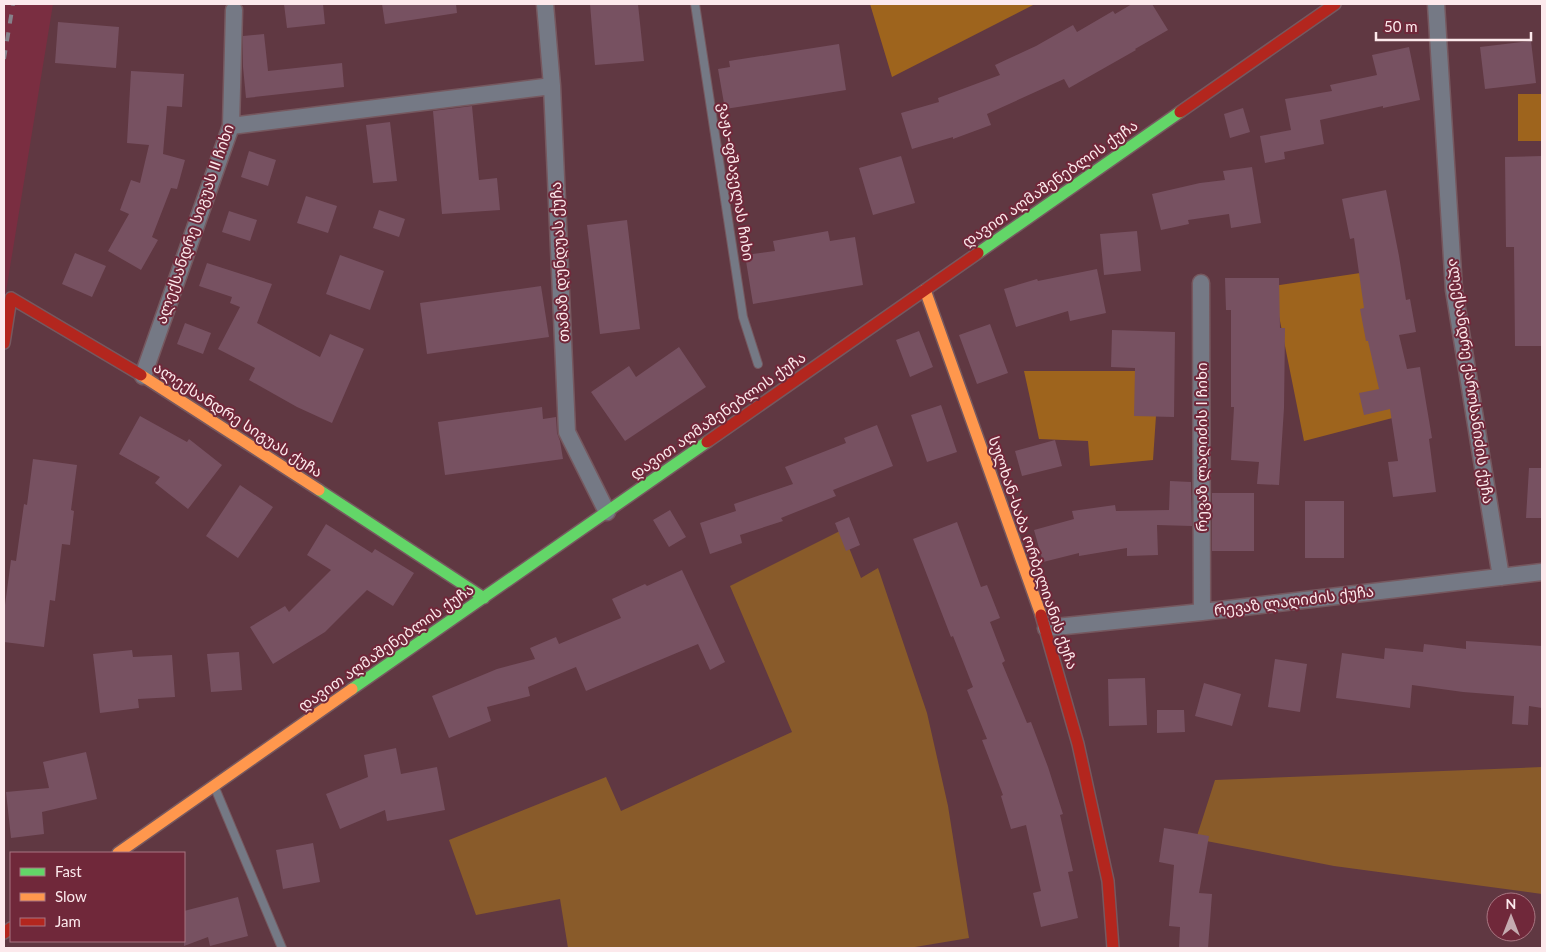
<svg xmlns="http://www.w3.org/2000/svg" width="1546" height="952" font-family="Lato,'Noto Sans Georgian',sans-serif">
<rect width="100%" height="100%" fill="#603842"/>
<path fill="#7a2e41" d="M 4,4 L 53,4 L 4,304 Z"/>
<path fill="#895b2a" d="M 842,530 L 861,578 L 878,568 L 927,713 L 948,806 L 969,938 L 909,948 L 568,948 L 560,899 L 476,915 L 449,840 L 606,777 L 621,811 L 792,732 L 730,586 Z
M 1542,767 L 1542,894 L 1334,866 L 1196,839 L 1215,780 Z"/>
<path fill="#9e641d" d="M 870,4 L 1035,4 L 892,77 Z
M 1518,94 L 1542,94 L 1542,141 L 1518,141 Z
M 1367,272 L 1404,415 L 1304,441 L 1273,286 Z
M 1024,371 L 1159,371 L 1153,460 L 1090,466 L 1088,441 L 1039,439 Z"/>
<path fill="#775161" d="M 284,4 L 323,4 L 325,24 L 287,28 Z
M 382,4 L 456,4 L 457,13 L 385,24 Z
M 590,4 L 638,4 L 644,61 L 595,65 Z
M 1132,4 L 1152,4 L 1168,30 L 1135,49 L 1136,50 L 1069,88 L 1064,79 L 987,114 L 991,125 L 953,139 L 953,137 L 912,149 L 901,113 L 939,102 L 938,98 L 1000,75 L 995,65 L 1036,46 L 1073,25 L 1077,32 L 1113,11 L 1115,14 Z
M 58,22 L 119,27 L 116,68 L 55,63 Z
M 264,34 L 268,71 L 342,63 L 344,87 L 246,98 L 243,67 L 243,36 Z
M 1531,41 L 1536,83 L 1485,89 L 1480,47 Z
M 839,44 L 846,90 L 725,109 L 718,69 L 730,67 L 729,61 Z
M 1409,47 L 1420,100 L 1383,108 L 1383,106 L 1320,120 L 1324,144 L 1284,152 L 1285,159 L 1265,163 L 1260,136 L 1291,130 L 1285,99 L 1332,91 L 1330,85 L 1377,75 L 1372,55 Z
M 131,71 L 184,74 L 182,107 L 167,106 L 163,154 L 185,160 L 177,189 L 171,188 L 152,237 L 158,240 L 141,270 L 108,251 L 129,214 L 120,210 L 131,180 L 140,183 L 149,145 L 127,143 Z
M 472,106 L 479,180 L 497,178 L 500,210 L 442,214 L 433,111 Z
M 1243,108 L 1250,132 L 1230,138 L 1224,114 Z
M 390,122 L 397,181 L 373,183 L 366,125 Z
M 249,151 L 276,160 L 268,186 L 241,177 Z
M 901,156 L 915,203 L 873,215 L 859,168 Z
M 1542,156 L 1542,346 L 1515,346 L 1514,247 L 1506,247 L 1505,157 Z
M 1252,167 L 1261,223 L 1231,228 L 1229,214 L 1188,220 L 1189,224 L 1161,230 L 1152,194 L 1200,183 L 1225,180 L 1223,171 Z
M 1386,190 L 1399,256 L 1406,300 L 1410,299 L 1416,332 L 1399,335 L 1407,369 L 1420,367 L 1432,438 L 1429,439 L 1436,492 L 1393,497 L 1388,462 L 1398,461 L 1390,409 L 1364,415 L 1359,393 L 1379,389 L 1368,341 L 1366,341 L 1360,309 L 1364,308 L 1354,238 L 1350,239 L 1342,199 Z
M 306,196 L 337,206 L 328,233 L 297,223 Z
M 379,210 L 405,219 L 399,237 L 373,228 Z
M 229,211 L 257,220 L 250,241 L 222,232 Z
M 627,220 L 640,329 L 600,334 L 587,225 Z
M 828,231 L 830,241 L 855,237 L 863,285 L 753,304 L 745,255 L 775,251 L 773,241 Z
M 1137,231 L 1141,271 L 1104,275 L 1100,234 Z
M 75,253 L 106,266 L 92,297 L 62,284 Z
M 340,255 L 384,271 L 370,310 L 326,294 Z
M 207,263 L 272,284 L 257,323 L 320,357 L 330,334 L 364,349 L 332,423 L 297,407 L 249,380 L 255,368 L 218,349 L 240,307 L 230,303 L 232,297 L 199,286 Z
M 1097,269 L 1106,313 L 1070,321 L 1068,311 L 1016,327 L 1004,289 L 1037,279 L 1038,281 Z
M 1225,278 L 1279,278 L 1280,328 L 1285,328 L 1284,408 L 1279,485 L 1257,484 L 1259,462 L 1231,460 L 1234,407 L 1231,407 L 1231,310 L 1226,310 Z
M 541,286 L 549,337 L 427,354 L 420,303 Z
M 185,323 L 211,333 L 203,354 L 177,344 Z
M 990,324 L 1008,373 L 977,384 L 959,335 Z
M 1112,330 L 1175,332 L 1174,417 L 1134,416 L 1135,368 L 1111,367 Z
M 919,331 L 933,367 L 910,377 L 896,340 Z
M 679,347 L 706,387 L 625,441 L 591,392 L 629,366 L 636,377 Z
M 941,405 L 957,452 L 927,462 L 911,415 Z
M 542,407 L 543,419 L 556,417 L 557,433 L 560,441 L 563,459 L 445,475 L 438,422 Z
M 140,416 L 187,442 L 189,439 L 222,465 L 188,509 L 155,483 L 160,477 L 119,454 Z
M 877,425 L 893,466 L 833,490 L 836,496 L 781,518 L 783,521 L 740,535 L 742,543 L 710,554 L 700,523 L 736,511 L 734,504 L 793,484 L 785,467 L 846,443 L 844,438 Z
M 1055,440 L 1062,466 L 1022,476 L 1015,451 Z
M 33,459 L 77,465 L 71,510 L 74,511 L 70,545 L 62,544 L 55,601 L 50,600 L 44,647 L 4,642 L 4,605 L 5,605 L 11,560 L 16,561 L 24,504 L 27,505 Z
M 1529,468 L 1542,468 L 1542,518 L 1526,518 Z
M 1170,481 L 1191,482 L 1192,526 L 1157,525 L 1158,555 L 1127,556 L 1127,548 L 1079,556 L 1079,553 L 1043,562 L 1034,530 L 1074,519 L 1072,511 L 1115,505 L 1116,511 L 1169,510 Z
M 240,485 L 273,507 L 238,558 L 206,536 Z
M 1212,493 L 1254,493 L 1254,551 L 1212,551 Z
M 1305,501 L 1344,501 L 1344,558 L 1305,558 Z
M 670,510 L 686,537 L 669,547 L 653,520 Z
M 849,517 L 860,545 L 846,551 L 835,523 Z
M 957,522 L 981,587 L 987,585 L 1000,618 L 990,622 L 1005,661 L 1002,663 L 1027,723 L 1031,722 L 1048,767 L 1063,814 L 1060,815 L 1073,871 L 1068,872 L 1078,918 L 1041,927 L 1033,893 L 1041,891 L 1026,825 L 1011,829 L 1001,796 L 1003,795 L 982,740 L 987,739 L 967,690 L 973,687 L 953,636 L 951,637 L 913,539 Z
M 326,524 L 372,553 L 375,549 L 414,573 L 393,606 L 367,590 L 325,632 L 273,664 L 250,627 L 285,606 L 289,612 L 331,570 L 307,555 Z
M 682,570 L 725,662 L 710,670 L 698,644 L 586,691 L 576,667 L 528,687 L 530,696 L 487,707 L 491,721 L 449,738 L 432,696 L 497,669 L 535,659 L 530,648 L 556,637 L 559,644 L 621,618 L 612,599 L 645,584 L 647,586 Z
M 1466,641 L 1542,646 L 1542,708 L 1529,706 L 1528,725 L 1512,724 L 1514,696 L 1463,692 L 1412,685 L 1410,708 L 1336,698 L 1342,653 L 1384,659 L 1385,648 L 1423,652 L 1424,644 L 1466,649 Z
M 132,650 L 133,657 L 172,655 L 175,697 L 138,699 L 139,708 L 100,713 L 93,654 Z
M 239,652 L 242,690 L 211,692 L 207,654 Z
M 1275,659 L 1307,664 L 1300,712 L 1268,707 Z
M 1145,678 L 1147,725 L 1109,726 L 1108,679 Z
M 1204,683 L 1241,694 L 1232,726 L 1195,716 Z
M 1157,710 L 1184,710 L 1185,732 L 1157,733 Z
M 396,748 L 401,774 L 437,767 L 445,810 L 387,821 L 385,810 L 340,829 L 326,794 L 368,777 L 364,755 Z
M 86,752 L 97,799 L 42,812 L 44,834 L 11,838 L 6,792 L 49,788 L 43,762 Z
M 1164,828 L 1209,836 L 1199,893 L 1212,894 L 1208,948 L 1179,948 L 1180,927 L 1169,926 L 1174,865 L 1159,862 Z
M 313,843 L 320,882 L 283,889 L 276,850 Z
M 238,897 L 248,936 L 210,946 L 208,937 L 184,946 L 184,911 Z"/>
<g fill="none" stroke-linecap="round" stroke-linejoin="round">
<defs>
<path id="lane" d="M 695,4 L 743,317 L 758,364
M 215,788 L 282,948"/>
<path id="street" d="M 545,4 L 552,86 L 567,432 L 607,512
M 1436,4 L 1454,290 L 1501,577
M 231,126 L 552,86
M 1201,283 L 1202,612
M 143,376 L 231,126 L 234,10
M 1046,628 L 1202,612 L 1542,572"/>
<path id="fast" d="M 978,253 L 1180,112
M 319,490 L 484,598
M 352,689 L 707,442"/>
<path id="slow" d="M 925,290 L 1041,615
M 141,375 L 319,490
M 118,853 L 352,689"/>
<path id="jam" d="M 1180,112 L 1335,4
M 4,343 L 11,298 L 141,375
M 707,442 L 978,253
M 1041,615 L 1078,744 L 1108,881 L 1113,948
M 4,933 L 11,928"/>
</defs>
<use href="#lane" stroke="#76585f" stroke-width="10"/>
<use href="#street" stroke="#76585f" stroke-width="19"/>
<use href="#fast" stroke="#76585f" stroke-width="14"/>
<use href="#slow" stroke="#76585f" stroke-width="14"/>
<use href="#jam" stroke="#76585f" stroke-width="14"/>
<use href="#lane" stroke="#757985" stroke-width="8"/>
<use href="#street" stroke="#757985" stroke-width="16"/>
<use href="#fast" stroke="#63d668" stroke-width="11"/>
<use href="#slow" stroke="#ff974d" stroke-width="11"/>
<use href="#jam" stroke="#b3261e" stroke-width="11"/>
<path stroke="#86818a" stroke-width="4" stroke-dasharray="9 9" stroke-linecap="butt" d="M 4,59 L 13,4"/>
</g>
<g text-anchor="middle" stroke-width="4" stroke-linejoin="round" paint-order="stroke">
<g font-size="15" fill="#fce9ec" stroke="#70283a">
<text transform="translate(736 182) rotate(81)" y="5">ვაჟა-ფშაველას ჩიხი</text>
<text transform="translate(1050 184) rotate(-35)" y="5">დავით აღმაშენებლის ქუჩა</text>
<text transform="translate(195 224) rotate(-71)" y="5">ალექსანდრე სიგუას II ჩიხი</text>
<text transform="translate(560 262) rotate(-93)" y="5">თამაზ დუნდუას ქუჩა</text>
<text transform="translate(1471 381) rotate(82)" y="5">ალექსანდრე ქაროსანიძის ქუჩა</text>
<text transform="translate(718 416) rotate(-35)" y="5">დავით აღმაშენებლის ქუჩა</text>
<text transform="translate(238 420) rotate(33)" y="5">ალექსანდრე სიგუას ქუჩა</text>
<text transform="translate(1202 447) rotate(-90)" y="5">რევაზ ლაღიძის I ჩიხი</text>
<text transform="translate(1033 553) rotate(71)" y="5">სულხან-საბა ორბელიანის ქუჩა</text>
<text transform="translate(1294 601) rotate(-7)" y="5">რევაზ ლაღიძის ქუჩა</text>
<text transform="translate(386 648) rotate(-35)" y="5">დავით აღმაშენებლის ქუჩა</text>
</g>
</g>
<rect width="1546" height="952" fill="none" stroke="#fce9ec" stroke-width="10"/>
<rect x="10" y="852" width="175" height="90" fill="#70283a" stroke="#a87581"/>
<rect x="20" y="868" width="25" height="8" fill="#63d668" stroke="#a87581"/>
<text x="55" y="877" font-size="15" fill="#fce9ec">Fast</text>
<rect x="20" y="893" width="25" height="8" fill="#ff974d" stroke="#a87581"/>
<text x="55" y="902" font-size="15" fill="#fce9ec">Slow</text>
<rect x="20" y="918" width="25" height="8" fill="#b3261e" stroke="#a87581"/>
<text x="55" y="927" font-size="15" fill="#fce9ec">Jam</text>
<g transform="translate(1511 917)"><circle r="24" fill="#70283a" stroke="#a87581"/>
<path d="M0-4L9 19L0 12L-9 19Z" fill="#c5abb0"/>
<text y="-8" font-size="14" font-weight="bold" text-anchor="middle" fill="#fce9ec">N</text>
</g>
<path d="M1376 32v8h155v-8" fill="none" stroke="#fce9ec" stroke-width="2.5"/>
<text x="1384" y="32" font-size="15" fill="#fce9ec" stroke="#70283a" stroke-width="4" paint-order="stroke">50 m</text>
</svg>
